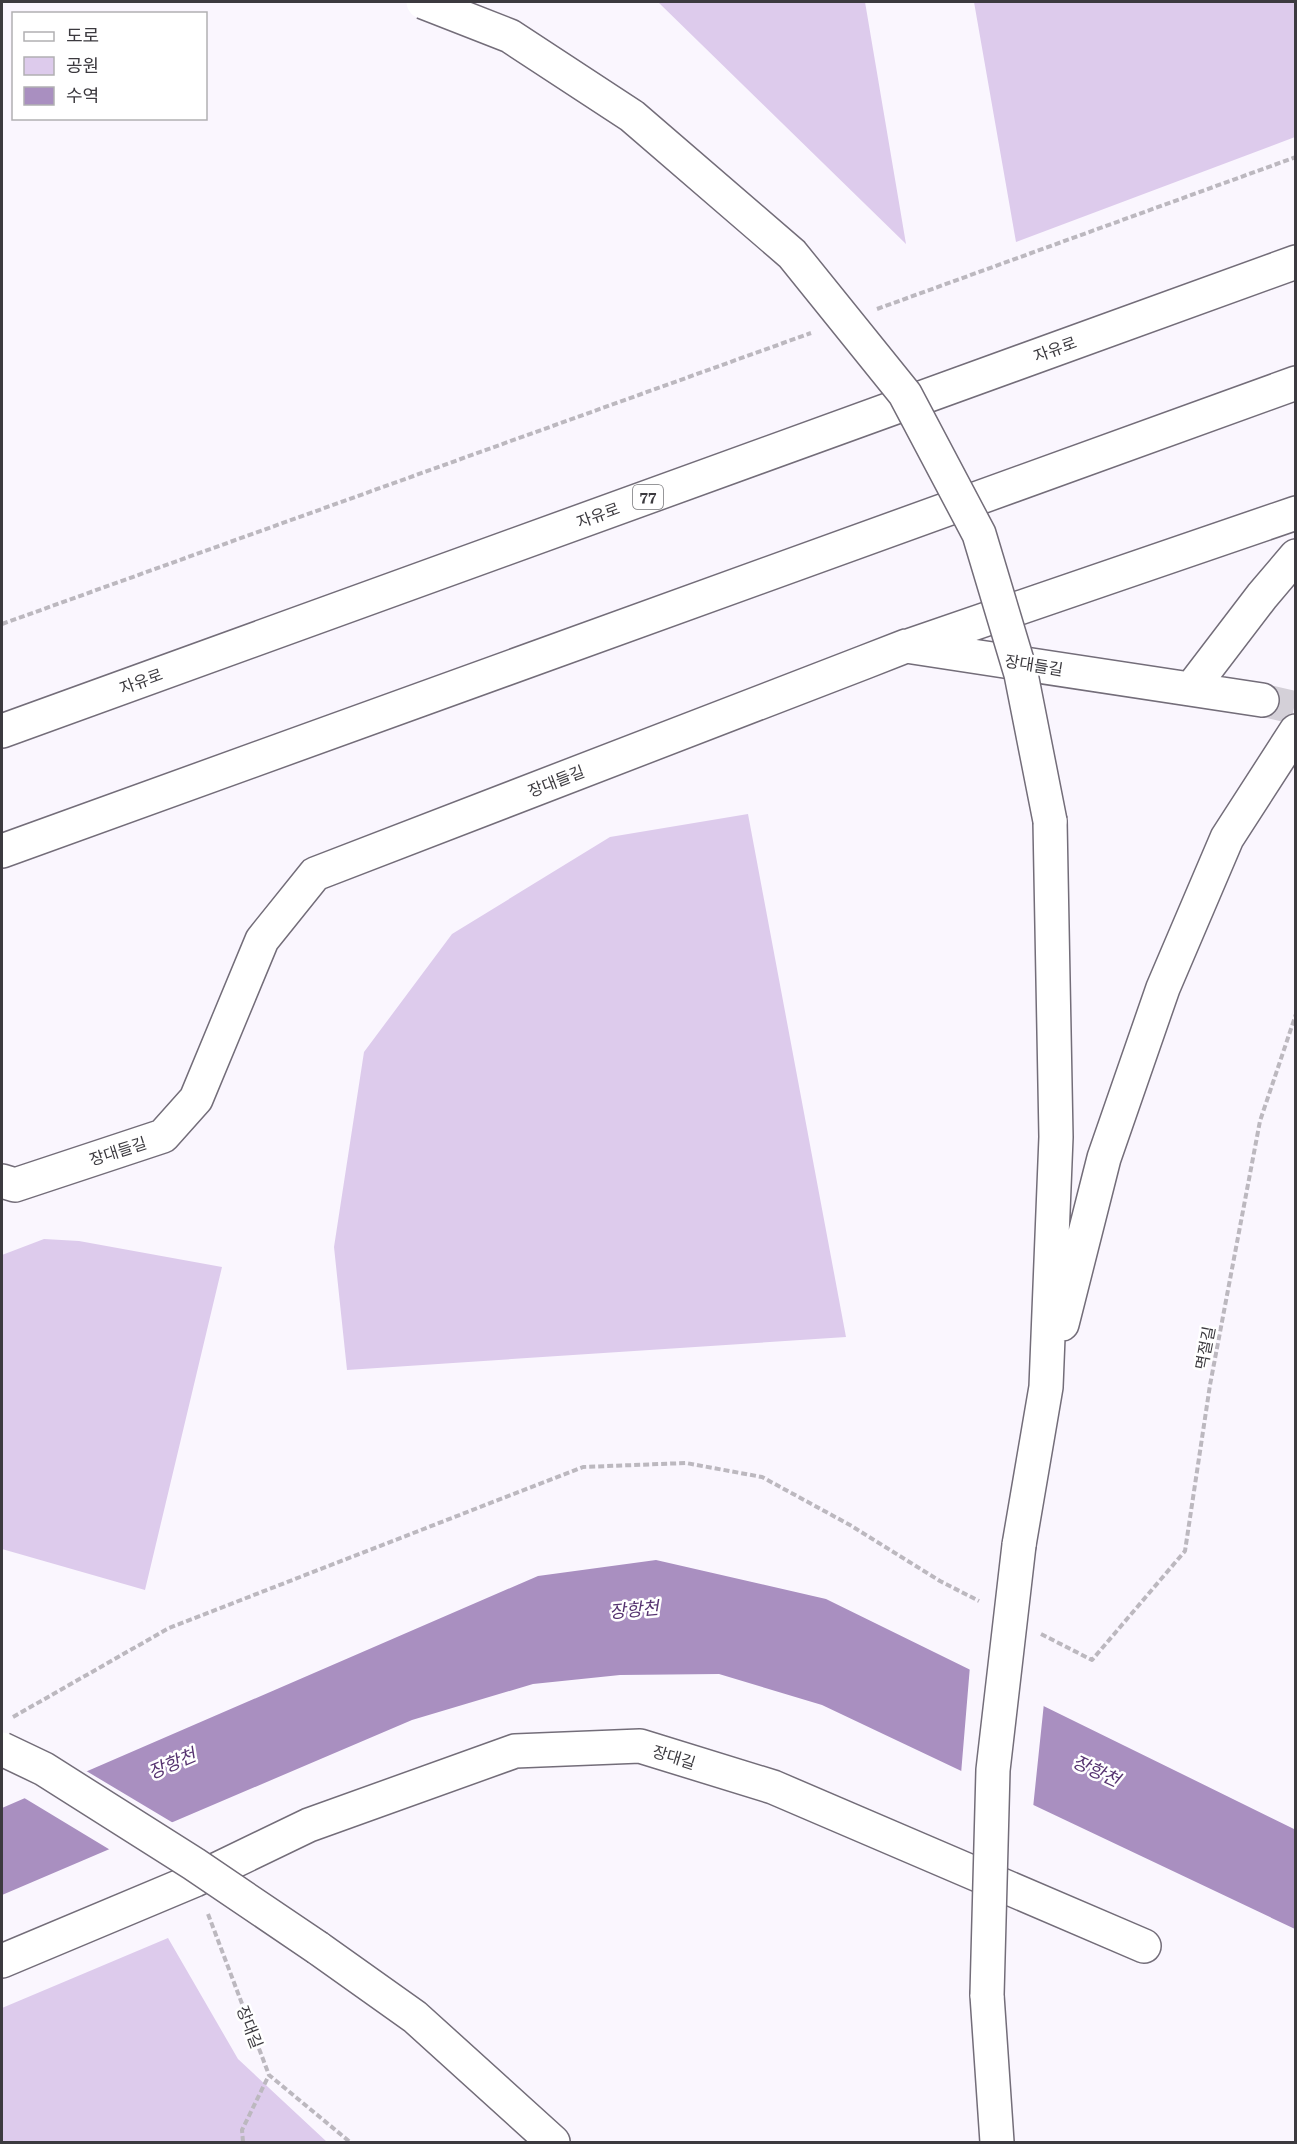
<svg xmlns="http://www.w3.org/2000/svg" width="1297" height="2144" font-family="'Roboto Serif','Noto Sans KR',serif">
<rect width="100%" height="100%" fill="#faf6fe"/>
<path fill="#ddcbec" d="M 658,2 L 865,2 L 906,244 Z
M 974,2 L 1295,2 L 1295,137 L 1016,242 Z
M 748,814 L 846,1337 L 347,1370 L 334,1247 L 364,1052 L 452,934 L 610,837 Z
M 44,1239 L 79,1241 L 222,1267 L 145,1590 L 2,1549 L 2,1255 Z
M 168,1938 L 238,2059 L 327,2142 L 2,2142 L 2,2008 Z"/>
<path fill="#a98fc0" d="M 656,1560 L 826,1599 L 1296,1830 L 1295,1929 L 822,1705 L 719,1674 L 620,1675 L 533,1684 L 412,1720 L 2,1895 L 2,1808 L 538,1576 Z"/>
<path fill="#faf6fe" d="M 970,1666 L 1044,1703 L 1033,1808 L 961,1774 Z
M 83,1769 L 175,1824 L 112,1851 L 21,1796 Z"/>
<g fill="none" stroke-linecap="round" stroke-linejoin="round">
<path stroke="#d4d0d8" stroke-width="33" stroke-dasharray="33 16" stroke-linecap="butt" d="M 1262,700 L 1296,708"/>
<defs>
<path id="street" d="M 911,645 L 1296,513
M 1191,689 L 1262,596 L 1296,556
M 2,1181 L 15,1185 L 163,1136 L 196,1099 L 262,940 L 315,874 L 865,662 L 906,646 L 1262,700
M 2,1961 L 195,1880 L 309,1825 L 515,1751 L 640,1746 L 773,1787 L 1144,1946"/>
<path id="highway" d="M 2,731 L 1296,262
M 2,851 L 1296,383
M 1062,1324 L 1104,1158 L 1163,988 L 1227,838 L 1296,731
M 1019,1545 L 1046,1387 L 1056,1137 L 1050,821
M 318,1948 L 415,2017 L 553,2142
M 987,1995 L 997,2142"/>
</defs>
<use href="#street" stroke="#736d79" stroke-width="36"/>
<use href="#highway" stroke="#736d79" stroke-width="36"/>
<path stroke="#bcb8bf" stroke-width="4" stroke-dasharray="6 3" stroke-linecap="butt" d="M 877,309 L 1296,157
M 2,624 L 811,333
M 1041,1634 L 1092,1660 L 1185,1551 L 1210,1385 L 1260,1121 L 1296,1014
M 13,1717 L 169,1628 L 583,1467 L 686,1463 L 762,1477 L 850,1525 L 940,1581 L 979,1601
M 208,1914 L 269,2075 L 350,2142
M 243,2142 L 242,2130 L 269,2075"/>
<use href="#street" stroke="#fff" stroke-width="33"/>
<use href="#highway" stroke="#fff" stroke-width="33"/>
<defs>
<path id="highway-bridge" d="M 423,2 L 510,36 L 632,116 L 792,254 L 905,394 L 979,534 L 1021,674 L 1050,821
M 2,1749 L 44,1769 L 194,1864 L 318,1948
M 987,1995 L 993,1770 L 1019,1545"/>
</defs>
<use href="#highway-bridge" stroke="#736d79" stroke-width="36" stroke-linecap="butt"/>
<use href="#highway-bridge" stroke="#fff" stroke-width="33"/>
</g>
<g text-anchor="middle" stroke-width="5" stroke-linejoin="round" paint-order="stroke">
<rect fill="#fff" stroke="#767579" stroke-width="1.5" x="633" y="485" width="30" height="24" rx="4.5"/>
<g font-size="15" font-weight="bold" fill="#3c3a3f">
<text x="648" y="502">77</text>
</g>
<g font-size="16" fill="#3c3a3f" stroke="#fff">
<text transform="translate(1055 349) rotate(-20)" y="6">자유로</text>
<text transform="translate(598 515) rotate(-20)" y="6">자유로</text>
<text transform="translate(1034 665) rotate(9)" y="6">장대들길</text>
<text transform="translate(141 681) rotate(-20)" y="6">자유로</text>
<text transform="translate(556 781) rotate(-21)" y="6">장대들길</text>
<text transform="translate(118 1151) rotate(-18)" y="6">장대들길</text>
<text transform="translate(1205 1348) rotate(-79)" y="6">멱절길</text>
<text transform="translate(674 1757) rotate(17)" y="6">장대길</text>
<text transform="translate(250 2027) rotate(69)" y="6">장대길</text>
</g>
<g font-size="18" font-style="italic" fill="#563370" stroke="#fff">
<text transform="translate(634 1610) rotate(-5)" y="6">장항천</text>
<text transform="translate(172 1764) rotate(-23)" y="6">장항천</text>
<text transform="translate(1096 1771) rotate(25)" y="6">장항천</text>
</g>
</g>
<rect width="1297" height="2144" fill="none" stroke="#3c3a3f" stroke-width="6"/>
<rect x="12" y="12" width="195" height="108" fill="#ffffff" stroke="#b1b0b2" stroke-width="1.5"/>
<rect x="24" y="32" width="30" height="9" fill="#ffffff" stroke="#b1b0b2" stroke-width="1.5"/>
<text x="66" y="42" font-size="18" fill="#3c3a3f">도로</text>
<rect x="24" y="57" width="30" height="18" fill="#ddcbec" stroke="#b1b0b2" stroke-width="1.5"/>
<text x="66" y="72" font-size="18" fill="#3c3a3f">공원</text>
<rect x="24" y="87" width="30" height="18" fill="#a98fc0" stroke="#b1b0b2" stroke-width="1.5"/>
<text x="66" y="102" font-size="18" fill="#3c3a3f">수역</text>
</svg>
